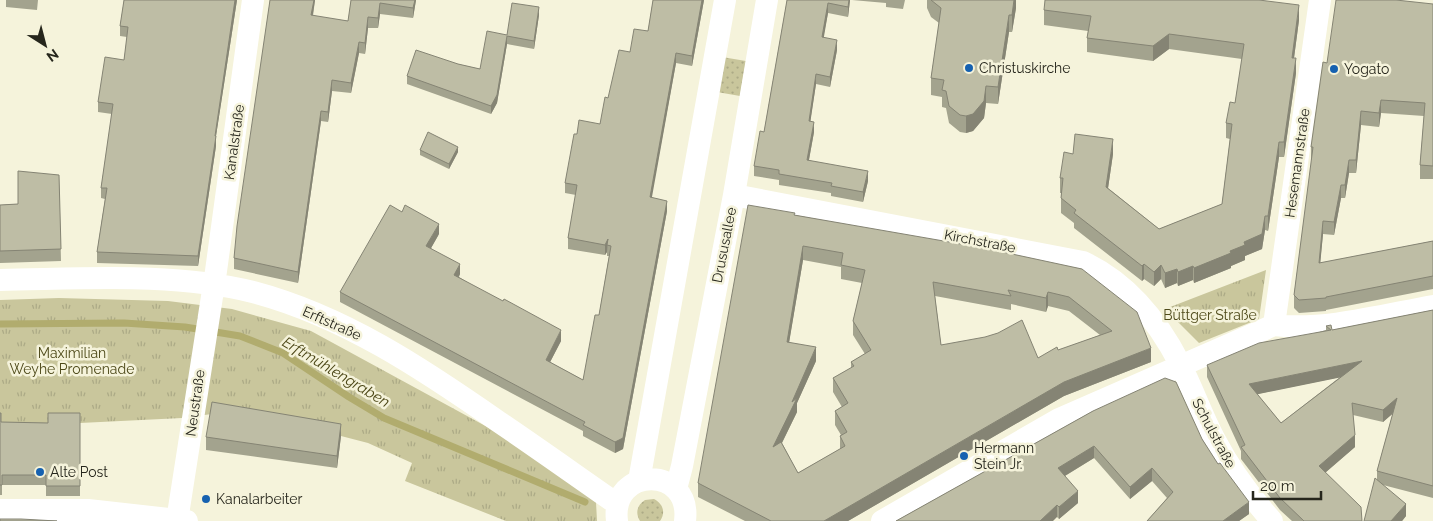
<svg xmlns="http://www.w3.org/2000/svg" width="1433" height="521" font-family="Raleway,sans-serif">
<defs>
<pattern id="grass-dots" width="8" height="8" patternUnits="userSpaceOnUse" patternTransform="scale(1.25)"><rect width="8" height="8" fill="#c9c69c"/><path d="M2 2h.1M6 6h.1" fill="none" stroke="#acaa86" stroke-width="1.8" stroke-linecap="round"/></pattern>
<pattern id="park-tufts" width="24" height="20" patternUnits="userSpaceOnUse" patternTransform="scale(1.25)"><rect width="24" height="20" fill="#c9c69c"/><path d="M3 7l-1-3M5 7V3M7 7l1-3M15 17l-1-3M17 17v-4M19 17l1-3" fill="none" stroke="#acaa86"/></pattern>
</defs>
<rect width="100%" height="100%" fill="#f5f3db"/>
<path fill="url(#grass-dots)" d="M 722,57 L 746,61 L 740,96 L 717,92 Z
M 654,499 C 663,504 666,512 660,521 L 640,521 C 635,513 637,505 645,500 Z"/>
<path fill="url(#park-tufts)" d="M 1266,270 L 1259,319 L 1199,343 L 1165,309 Z
M 59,298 L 168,301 L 232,309 L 311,331 L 502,435 L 596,502 L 597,521 L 506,521 L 405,481 L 412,463 L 368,443 L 341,436 L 212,414 L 182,418 L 80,423 L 0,423 L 0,300 Z"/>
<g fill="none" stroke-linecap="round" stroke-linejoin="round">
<path stroke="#b1ac6e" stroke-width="7" d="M 0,324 L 124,323 L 185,327 L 240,336 L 283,353 L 349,397 L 384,418 L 585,502"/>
<path stroke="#fff" stroke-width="22" d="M 734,195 L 1083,262 C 1128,283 1158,321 1180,364 C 1193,389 1202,416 1215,440 C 1230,469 1251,497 1272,521
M 0,280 C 81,279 174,272 253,292 C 344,316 423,369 499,422 C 539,449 578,477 617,504
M 1274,325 L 1320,0
M 639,481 L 725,0
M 676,489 L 682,466 L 734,195 L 767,0
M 0,510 L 88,510 L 187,521
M 177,521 L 216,271 L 253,0
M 617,521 C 610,466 692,465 685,521
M 882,521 L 1059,419 L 1274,325 C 1324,331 1383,315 1433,306"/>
</g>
<path fill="#a3a38e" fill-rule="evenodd" d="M 6,0 L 38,0 L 37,10 L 6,7 Z
M 124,0 L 237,0 L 216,136 L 216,146 L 198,266 L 97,263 L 97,252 L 105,199 L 101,198 L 101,188 L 112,114 L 98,112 L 98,102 L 124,60 L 127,37 L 120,36 L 120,26 Z
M 270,0 L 315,0 L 313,16 L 348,21 L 351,0 L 416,0 L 413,18 L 380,14 L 378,28 L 368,28 L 365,54 L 359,53 L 351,93 L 332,91 L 328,122 L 321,121 L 298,283 L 234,269 L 234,258 Z
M 653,0 L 704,0 L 692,66 L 676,63 L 651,198 L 667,211 L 623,449 L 615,453 L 583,436 L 583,431 L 340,302 L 340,292 L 439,234 L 431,248 L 460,274 L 459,277 L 561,341 L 550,362 L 583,380 L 599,315 L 609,256 L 607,256 L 607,252 L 605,255 L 568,249 L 568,238 L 576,195 L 565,193 L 565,183 L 577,134 L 600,124 L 608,98 L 630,52 L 648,31 Z
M 787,0 L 850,0 L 848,17 L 828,13 L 823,38 L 837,50 L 830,87 L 816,84 L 810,122 L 814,132 L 809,160 L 868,181 L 863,202 L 831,196 L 831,193 L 779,185 L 779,180 L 754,176 L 754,166 L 764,132 Z
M 852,0 L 905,0 L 903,9 L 886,7 L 886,3 Z
M 927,0 L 1016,0 L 1016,8 L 1012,32 L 1009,32 L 998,104 L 986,103 L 984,118 L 973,131 L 966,133 L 960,132 L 949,123 L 946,108 L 942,107 L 942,97 L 931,95 L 931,78 L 939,23 L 931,17 L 927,8 Z
M 1433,4 L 1433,179 L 1420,179 L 1420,165 L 1424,116 L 1381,113 L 1379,127 L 1361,125 L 1356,173 L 1349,173 L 1345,198 L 1341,198 L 1334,235 L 1323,234 L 1320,263 L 1433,241 L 1433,289 L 1326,310 L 1326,311 L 1299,313 L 1294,308 L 1294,295 L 1312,160 L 1311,160 L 1311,147 L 1327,63 Z
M 1044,10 L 1299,20 L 1294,58 L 1296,73 L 1284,157 L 1279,157 L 1268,231 L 1265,230 L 1262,249 L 1245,256 L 1245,260 L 1231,266 L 1231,268 L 1194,283 L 1193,280 L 1178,286 L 1177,283 L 1165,288 L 1161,279 L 1154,286 L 1144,279 L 1142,281 L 1074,228 L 1074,223 L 1061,213 L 1061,193 L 1060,193 L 1060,178 L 1073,154 L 1113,154 L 1108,188 L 1159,229 L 1222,204 L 1230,139 L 1226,138 L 1226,123 L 1235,103 L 1242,59 L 1169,49 L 1153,61 L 1087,52 L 1087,38 L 1088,31 L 1044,25 Z
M 539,15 L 534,49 L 507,44 L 497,103 L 491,114 L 407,84 L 407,76 L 458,64 L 480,69 L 507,35 Z
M 420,150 L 458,152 L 449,169 L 420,155 Z
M 59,175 L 61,261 L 0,263 L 0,205 L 18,204 Z
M 795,215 L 1082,269 L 1151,362 L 1064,396 L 848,521 L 745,521 L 698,497 L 698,483 ZM 803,260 L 841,267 L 841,279 L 862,283 L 853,321 L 853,335 L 865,354 L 851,362 L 851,368 L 833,378 L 833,392 L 842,407 L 835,411 L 835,425 L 841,435 L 840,436 L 840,449 L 798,473 L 782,443 L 797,412 L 797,403 L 816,361 L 789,342 ZM 935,296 L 1011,310 L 1011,304 L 1046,312 L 1048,306 L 1069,311 L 1100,335 L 1038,358 L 941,345 Z
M 1433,310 L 1433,498 L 1383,485 L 1406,516 L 1402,521 L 1364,521 L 1377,480 L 1377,471 L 1393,413 L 1383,422 L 1353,415 L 1355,447 L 1325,473 L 1362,521 L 1292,521 L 1280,510 L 1241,459 L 1241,451 L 1207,377 L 1207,365 L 1326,330 L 1326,326 L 1332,330 ZM 1340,377 L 1281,423 L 1257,394 Z
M 1093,411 L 1202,439 L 1249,514 L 1239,521 L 1147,521 L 1167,498 L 1152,481 L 1130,499 L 1094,458 L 1065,476 L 1078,503 L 1059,519 L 1057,517 L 896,521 Z
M 0,413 L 1,422 L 48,423 L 80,413 L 80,496 L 46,496 L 46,485 L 2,485 L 2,495 L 0,495 Z
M 341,436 L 337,468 L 206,450 L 206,437 Z"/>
<path fill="#858474" d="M 235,0 L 237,0 L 216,136 L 216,146 L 198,266 L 198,256 Z
M 314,0 L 315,0 L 311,26 L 311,15 Z
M 415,0 L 416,0 L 413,18 L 413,8 Z
M 702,0 L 704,0 L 692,66 L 692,56 Z
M 849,0 L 850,0 L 848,17 L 848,7 Z
M 1014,0 L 1016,0 L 1016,8 L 1012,32 L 1012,15 Z
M 380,3 L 380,14 L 378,28 L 378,18 Z
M 828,3 L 828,13 L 822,48 L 822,37 Z
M 1299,5 L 1299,20 L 1292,73 L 1292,58 Z
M 539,7 L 539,15 L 534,49 L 534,41 Z
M 1009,15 L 1009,32 L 998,104 L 998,87 Z
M 368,17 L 368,28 L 365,54 L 365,43 Z
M 1169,34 L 1169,49 L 1153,61 L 1153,46 Z
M 507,36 L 507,44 L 497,103 L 491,114 L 491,106 Z
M 837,40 L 837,50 L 830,87 L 830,77 Z
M 359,42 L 359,53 L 351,93 L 351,83 Z
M 676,53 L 676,63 L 650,208 L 650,197 Z
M 1296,58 L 1296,73 L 1284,157 L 1284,142 Z
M 816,74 L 816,84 L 809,131 L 809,121 Z
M 332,80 L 332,91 L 328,122 L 328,112 Z
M 986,86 L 986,103 L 984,118 L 973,131 L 966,133 L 966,116 Z
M 1381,100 L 1381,113 L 1379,127 L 1379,113 Z
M 321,111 L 321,121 L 298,283 L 298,272 Z
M 1361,111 L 1361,125 L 1356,173 L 1356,160 Z
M 814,122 L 814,132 L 807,170 L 807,160 Z
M 1113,139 L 1113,154 L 1106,202 L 1106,187 Z
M 1279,142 L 1279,157 L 1268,231 L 1268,216 Z
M 458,147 L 458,152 L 449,169 L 449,164 Z
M 1349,160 L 1349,173 L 1345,198 L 1345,185 Z
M 868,171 L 868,181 L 863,202 L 863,192 Z
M 1341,185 L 1341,198 L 1334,235 L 1334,222 Z
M 667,201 L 667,211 L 623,449 L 615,453 L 615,442 Z
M 1265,216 L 1265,230 L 1262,249 L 1245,256 L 1245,260 L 1231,266 L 1231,268 L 1194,283 L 1194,268 L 1230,251 L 1244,242 Z
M 1323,221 L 1323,234 L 1319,277 L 1319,263 Z
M 439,224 L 439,234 L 426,257 L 426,246 Z
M 608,239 L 607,252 L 605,255 L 605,245 Z
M 803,246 L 803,260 L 787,355 L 787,342 Z
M 460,264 L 460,274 L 454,285 L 454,275 Z
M 1144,264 L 1144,279 L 1142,281 L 1142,266 Z
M 1161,265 L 1161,279 L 1154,286 L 1154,272 Z
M 1193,266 L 1193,280 L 1178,286 L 1178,272 Z
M 1177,269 L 1177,283 L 1165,288 L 1165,273 Z
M 1048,292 L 1048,306 L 1046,312 L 1046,298 Z
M 561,330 L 561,341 L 546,370 L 546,360 Z
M 816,347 L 816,361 L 797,403 L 797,412 L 773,461 L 773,447 L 792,402 Z
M 1151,348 L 1151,362 L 1064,396 L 848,521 L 824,521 L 1064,382 Z
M 1362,361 L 1362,373 L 1249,396 L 1249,384 Z
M 1397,398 L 1397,410 L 1383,422 L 1383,410 Z
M 341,424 L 341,436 L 337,468 L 337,456 Z
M 1355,435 L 1355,447 L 1319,478 L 1319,466 Z
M 1094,446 L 1094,458 L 1058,480 L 1058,468 Z
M 1152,468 L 1152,481 L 1130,499 L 1130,487 Z
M 1078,491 L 1078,503 L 1059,519 L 1059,507 Z
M 1249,502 L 1249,514 L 1239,521 L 1223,521 Z
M 1406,504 L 1406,516 L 1402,521 L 1391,521 Z
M 1057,505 L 1057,517 L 1053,521 L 1040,521 Z"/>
<path fill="#bebda5" stroke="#858474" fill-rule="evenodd" d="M 124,0 L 235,0 L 215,136 L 216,136 L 198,256 L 97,252 L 107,188 L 101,188 L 113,104 L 98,102 L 105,57 L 124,60 L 128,27 L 120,26 Z
M 270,0 L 314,0 L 311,15 L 348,21 L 351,0 L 415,0 L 413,8 L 380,3 L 378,18 L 368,17 L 365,43 L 359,42 L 351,83 L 332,80 L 328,112 L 321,111 L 298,272 L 234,258 L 237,226 Z
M 653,0 L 702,0 L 692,56 L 676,53 L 650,197 L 667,201 L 623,438 L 615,442 L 583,425 L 585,422 L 340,292 L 390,205 L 402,212 L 405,205 L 439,224 L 426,246 L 460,264 L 454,275 L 503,301 L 504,299 L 561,330 L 546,360 L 583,380 L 595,315 L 599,315 L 611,246 L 607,245 L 608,239 L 605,245 L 568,238 L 577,185 L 565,183 L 574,134 L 577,134 L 579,120 L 600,124 L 605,97 L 608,98 L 619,50 L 630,52 L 634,29 L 648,31 Z
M 787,0 L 849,0 L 848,7 L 828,3 L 822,37 L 837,40 L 830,77 L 816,74 L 809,121 L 814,122 L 807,160 L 868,171 L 863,192 L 831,186 L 832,183 L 779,174 L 779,170 L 754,166 L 760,131 L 764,132 Z
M 931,0 L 1014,0 L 1012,15 L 1009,15 L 998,87 L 986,86 L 984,101 L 973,114 L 966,116 L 960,115 L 949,106 L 946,91 L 942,90 L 944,80 L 931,78 L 941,8 Z
M 1045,0 L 1259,0 L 1299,5 L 1292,58 L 1296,58 L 1284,142 L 1279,142 L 1268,216 L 1265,216 L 1262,234 L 1244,242 L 1245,245 L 1230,251 L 1231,253 L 1194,268 L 1193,266 L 1178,272 L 1177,269 L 1165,273 L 1161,265 L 1154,272 L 1144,264 L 1142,266 L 1074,213 L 1076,210 L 1061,198 L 1063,178 L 1060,178 L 1064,152 L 1073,154 L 1075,134 L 1113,139 L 1106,187 L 1159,229 L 1222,204 L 1232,124 L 1226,123 L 1230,102 L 1235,103 L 1244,44 L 1169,34 L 1153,46 L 1087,38 L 1091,16 L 1044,10 Z
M 1336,0 L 1396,0 L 1433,4 L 1433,166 L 1420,165 L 1425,103 L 1381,100 L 1379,113 L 1361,111 L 1356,160 L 1349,160 L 1345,185 L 1341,185 L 1334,222 L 1323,221 L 1319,263 L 1433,241 L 1433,276 L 1326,297 L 1326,298 L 1299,300 L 1294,295 L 1313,147 L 1311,147 L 1323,62 L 1327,63 Z
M 512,3 L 539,7 L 534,41 L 507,36 L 497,95 L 491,106 L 407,76 L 416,50 L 458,64 L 480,69 L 487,31 L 507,35 Z
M 428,132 L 458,147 L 449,164 L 420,150 Z
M 18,171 L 59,175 L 61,249 L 0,251 L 0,205 L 18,204 Z
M 748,205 L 795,213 L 794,215 L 984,248 L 1082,269 L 1137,312 L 1151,348 L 1064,382 L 824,521 L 771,521 L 698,483 ZM 803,246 L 843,253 L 841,265 L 865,270 L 853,321 L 871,350 L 851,362 L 854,366 L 833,378 L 848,403 L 835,411 L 847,432 L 840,436 L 845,446 L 798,473 L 781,442 L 773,447 L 797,398 L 792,402 L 816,347 L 787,342 ZM 933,282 L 1011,296 L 1008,290 L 1046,298 L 1048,292 L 1069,297 L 1112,331 L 1058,350 L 1057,347 L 1038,358 L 1022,320 L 998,333 L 985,337 L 941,345 Z
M 1433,310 L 1433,486 L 1377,471 L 1397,398 L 1383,410 L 1352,403 L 1355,435 L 1319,466 L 1361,507 L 1362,521 L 1304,521 L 1280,498 L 1241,447 L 1245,445 L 1207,365 L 1259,343 L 1331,330 L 1326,326 L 1331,325 L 1332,330 ZM 1362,361 L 1281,423 L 1249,384 Z
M 1165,378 L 1176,382 L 1202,439 L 1218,464 L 1220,463 L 1249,502 L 1223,521 L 1147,521 L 1173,492 L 1152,468 L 1130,487 L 1094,446 L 1058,468 L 1078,491 L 1059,507 L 1057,505 L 1040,521 L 896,521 L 1093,411 Z
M 212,402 L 341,424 L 337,456 L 206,437 Z
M 0,413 L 1,413 L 1,422 L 48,423 L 48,413 L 80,413 L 80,486 L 46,486 L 46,475 L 2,475 L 2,485 L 0,485 Z
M 1375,478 L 1406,504 L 1391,521 L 1364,521 Z
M 0,519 L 21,519 L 57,521 L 0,521 Z"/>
<g fill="#1661b0" stroke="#f5f3db" stroke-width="2">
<circle cx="969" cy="68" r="5"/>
<circle cx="1334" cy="69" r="5"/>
<circle cx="964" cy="456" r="5"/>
<circle cx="40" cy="472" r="5"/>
<circle cx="206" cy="499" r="5"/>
</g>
<g text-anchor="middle" stroke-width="5" stroke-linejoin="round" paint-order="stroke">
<g font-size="14" fill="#26261c" stroke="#f5f3db" text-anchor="start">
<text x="979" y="73">Christuskirche</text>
<text x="1344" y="74">Yogato</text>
<text x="974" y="453">Hermann<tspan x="974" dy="16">Stein Jr.</tspan></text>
<text x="50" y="477">Alte Post</text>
<text x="216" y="504">Kanalarbeiter</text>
</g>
<g font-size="14" fill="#26261c" stroke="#f5f3db">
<text transform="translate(234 142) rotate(-82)" y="5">Kanalstraße</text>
<text transform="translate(1297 163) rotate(-82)" y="5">Hesemannstraße</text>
<text transform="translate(980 241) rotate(11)" y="5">Kirchstraße</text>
<text transform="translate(724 245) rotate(-79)" y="5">Drususallee</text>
<text transform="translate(332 323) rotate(24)" y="5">Erftstraße</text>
<text transform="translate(195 403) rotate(-82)" y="5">Neustraße</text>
<text transform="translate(1214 433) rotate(62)" y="5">Schulstraße</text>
</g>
<g font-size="14" fill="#4e4a1a" stroke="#f5f3db">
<text x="1210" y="320">Büttger Straße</text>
<text x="72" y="358">Maximilian<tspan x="72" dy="16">Weyhe Promenade</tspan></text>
</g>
<g font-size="15" font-style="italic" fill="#4c4717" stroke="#f5f3db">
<text transform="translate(336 372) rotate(31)" y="5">Erftmühlengraben</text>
</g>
</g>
<g transform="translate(45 45) rotate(144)" stroke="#f5f3db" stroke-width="4" paint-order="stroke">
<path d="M0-4L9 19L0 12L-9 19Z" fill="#26261c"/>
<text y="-8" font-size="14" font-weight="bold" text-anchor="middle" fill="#26261c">N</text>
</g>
<path d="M1253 491v8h68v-8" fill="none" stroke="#26261c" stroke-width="2.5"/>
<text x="1260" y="491" font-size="15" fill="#26261c" stroke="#f5f3db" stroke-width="4" paint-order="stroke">20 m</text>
</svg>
